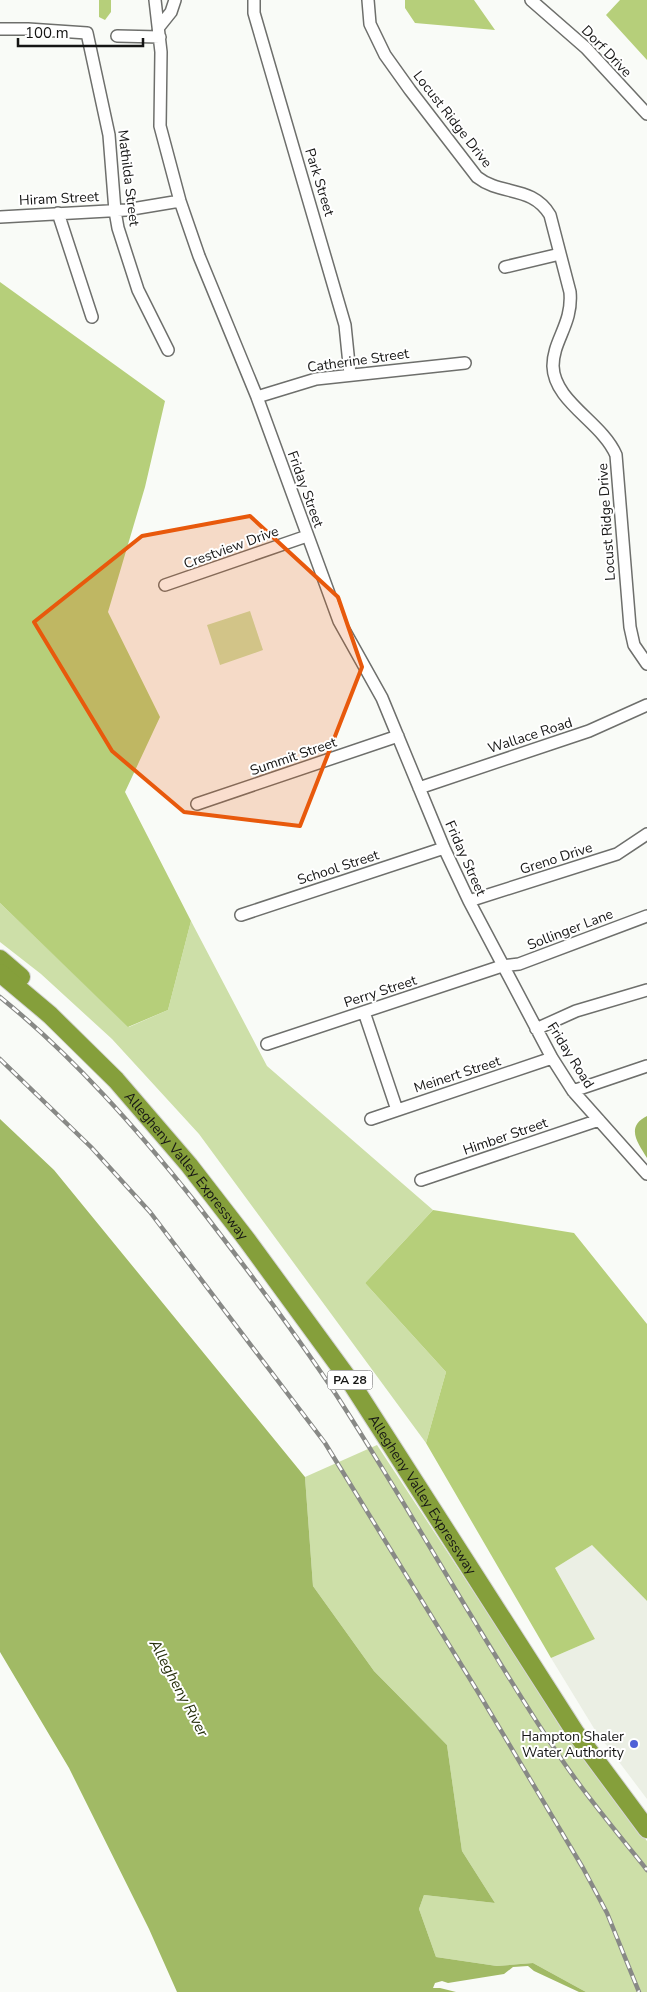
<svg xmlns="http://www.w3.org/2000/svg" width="647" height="1992" font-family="'Nunito Sans',sans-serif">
<rect width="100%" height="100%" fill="#f9fbf7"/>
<path fill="#ebefe4" d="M 592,1545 L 647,1601 L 647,1799 L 595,1730 L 551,1658 L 595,1639 L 555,1568 Z"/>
<path fill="#cddfa8" d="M 250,611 L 263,650 L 220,665 L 207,625 Z
M 0,903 L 129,1027 L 168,1010 L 191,921 L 267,1066 L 433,1210 L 365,1283 L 446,1372 L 426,1443 L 199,1134 L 112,1039 L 41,974 L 0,942 Z
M 377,1445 L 546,1702 L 647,1841 L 647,1992 L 586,1992 L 533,1963 L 497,1966 L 436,1957 L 419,1909 L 424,1895 L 495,1903 L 462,1851 L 447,1745 L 374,1671 L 313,1586 L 305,1477 Z"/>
<path fill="#b6cf7a" d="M 99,0 L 111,0 L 111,12 L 105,20 L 99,17 Z
M 405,0 L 474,0 L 495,30 L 415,23 L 405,8 Z
M 620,0 L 647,0 L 647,60 L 606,15 Z
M 0,282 L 165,401 L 145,487 L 108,612 L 160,717 L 125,792 L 191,921 L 168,1010 L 128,1027 L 0,903 Z
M 433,1210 L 574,1233 L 647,1324 L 647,1601 L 592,1545 L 555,1568 L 595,1639 L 551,1658 L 426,1443 L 446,1372 L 365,1283 Z"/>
<path fill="#a1ba65" d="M 647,1116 L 647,1158 C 638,1143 625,1127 647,1116 Z
M 0,1119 L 54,1170 L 305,1477 L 313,1586 L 374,1671 L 447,1745 L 462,1851 L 495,1903 L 424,1895 L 419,1909 L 436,1957 L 497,1966 L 533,1963 L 586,1992 L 579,1992 L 534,1971 L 528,1966 L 513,1967 L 504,1974 L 448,1983 L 442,1981 L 435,1983 L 433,1988 L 440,1988 L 456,1992 L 177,1992 L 149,1929 L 69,1768 L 0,1652 Z"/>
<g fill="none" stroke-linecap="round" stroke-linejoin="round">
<defs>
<path id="minor" d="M 155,0 L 161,52 L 160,126 L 180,201 L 199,256 L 257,397 L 339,621 L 382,698 L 444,848 L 469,901 L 552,1058 L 573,1091 L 647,1174
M 254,0 L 254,13 L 345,325 L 350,374
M 368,0 L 370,24 L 385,55 L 410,90 L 477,177 C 501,196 532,185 550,215 L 570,292 C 573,324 553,340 553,366 C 554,402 602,422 616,455 L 630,627 L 634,645 L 647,664
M 531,0 L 586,48 L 647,114
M 159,27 L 171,12 L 175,0
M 0,29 L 28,29 L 87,33 L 109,135 L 115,211 L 118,228 L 138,290 L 168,350
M 117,36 L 160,37
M 58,213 L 92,317
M 0,217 L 126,210 L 180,201
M 505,267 L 560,254
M 257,397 L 316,379 L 465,363
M 165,585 L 307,536
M 419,788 L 589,731 L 647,705
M 197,804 L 398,736
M 469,901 L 617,854 L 647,834
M 241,915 L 444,848
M 364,1012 L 397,1110
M 536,1029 L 576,1011 L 647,990
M 267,1044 L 502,966 L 519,964 L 647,916
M 573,1091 L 647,1066
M 371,1119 L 552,1058
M 421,1180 L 599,1120"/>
<g id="highway">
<path d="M 0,959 L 21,977"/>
<path id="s1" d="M 0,973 L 50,1015 L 116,1080 L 189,1165 L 247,1240 L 350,1381 L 575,1732 L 647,1829"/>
</g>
</defs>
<use href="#minor" stroke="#6e6f6c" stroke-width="14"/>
<use href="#highway" stroke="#d5d5d5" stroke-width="20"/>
<use href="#minor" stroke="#fff" stroke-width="11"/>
<use href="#highway" stroke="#859f3b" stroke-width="18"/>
<defs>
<path id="rail" d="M 0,997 C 74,1057 137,1129 196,1203 C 244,1265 292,1328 335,1393 C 411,1510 477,1632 554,1748 C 582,1791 615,1830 647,1870
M 0,1059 L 91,1147 L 150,1212 L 325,1443 L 478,1692 L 583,1868 L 607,1913 L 639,1992"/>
</defs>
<use href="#rail" stroke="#888986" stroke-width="4.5"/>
<use href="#rail" stroke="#fff" stroke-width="2.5" stroke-dasharray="8" stroke-linecap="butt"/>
</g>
<path fill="#e8590c" fill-opacity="0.2" stroke="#e8590c" stroke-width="4" stroke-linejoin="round" d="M 250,516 L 338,597 L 362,667 L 300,826 L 184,812 L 112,751 L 34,622 L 142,536 Z"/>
<circle fill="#4f61d7" stroke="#fff" stroke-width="2" cx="634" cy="1744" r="5"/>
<g text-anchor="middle" stroke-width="4" stroke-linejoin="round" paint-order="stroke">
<rect fill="#fff" stroke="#5b5b5a" stroke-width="1" x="327.5" y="1370.5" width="45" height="19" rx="4"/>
<g font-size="12" font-weight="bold" fill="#151514">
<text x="350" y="1384">PA 28</text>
</g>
<g font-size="14" fill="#151514" stroke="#fff">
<text transform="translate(607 51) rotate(46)" y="5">Dorf Drive</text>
<text transform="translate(453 119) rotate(52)" y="5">Locust Ridge Drive</text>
<text transform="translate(129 178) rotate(83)" y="5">Mathilda Street</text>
<text transform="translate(320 182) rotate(73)" y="5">Park Street</text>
<text transform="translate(59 198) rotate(-3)" y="5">Hiram Street</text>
<text transform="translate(358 360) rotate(-8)" y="5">Catherine Street</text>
<text transform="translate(306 489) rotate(70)" y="5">Friday Street</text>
<text transform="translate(606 522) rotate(-94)" y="5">Locust Ridge Drive</text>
<text transform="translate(231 547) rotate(-20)" y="5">Crestview Drive</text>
<text transform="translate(530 735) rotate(-18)" y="5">Wallace Road</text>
<text transform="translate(293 756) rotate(-19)" y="5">Summit Street</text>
<text transform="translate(466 858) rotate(66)" y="5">Friday Street</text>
<text transform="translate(556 858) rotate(-18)" y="5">Greno Drive</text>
<text transform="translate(338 867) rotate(-18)" y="5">School Street</text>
<text transform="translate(570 929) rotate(-21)" y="5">Sollinger Lane</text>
<text transform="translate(380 991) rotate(-18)" y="5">Perry Street</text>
<text transform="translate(571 1055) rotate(58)" y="5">Friday Road</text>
<text transform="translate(457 1074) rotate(-18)" y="5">Meinert Street</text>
<text transform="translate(505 1136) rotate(-19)" y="5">Himber Street</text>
<text dy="5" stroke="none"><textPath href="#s1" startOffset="269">Allegheny Valley Expressway</textPath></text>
<text dy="5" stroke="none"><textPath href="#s1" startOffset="674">Allegheny Valley Expressway</textPath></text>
</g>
<g font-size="14" fill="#151514" stroke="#fff" text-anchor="end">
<text x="624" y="1741">Hampton Shaler<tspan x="624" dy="16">Water Authority</tspan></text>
</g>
<g font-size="15" font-style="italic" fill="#242d09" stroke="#fff">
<text transform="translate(179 1688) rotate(62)" y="5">Allegheny River</text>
</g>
</g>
<path d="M18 38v8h125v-8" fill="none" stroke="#151514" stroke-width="2.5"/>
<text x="25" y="38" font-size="15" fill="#151514" stroke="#ffffff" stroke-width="4" paint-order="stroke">100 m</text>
</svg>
